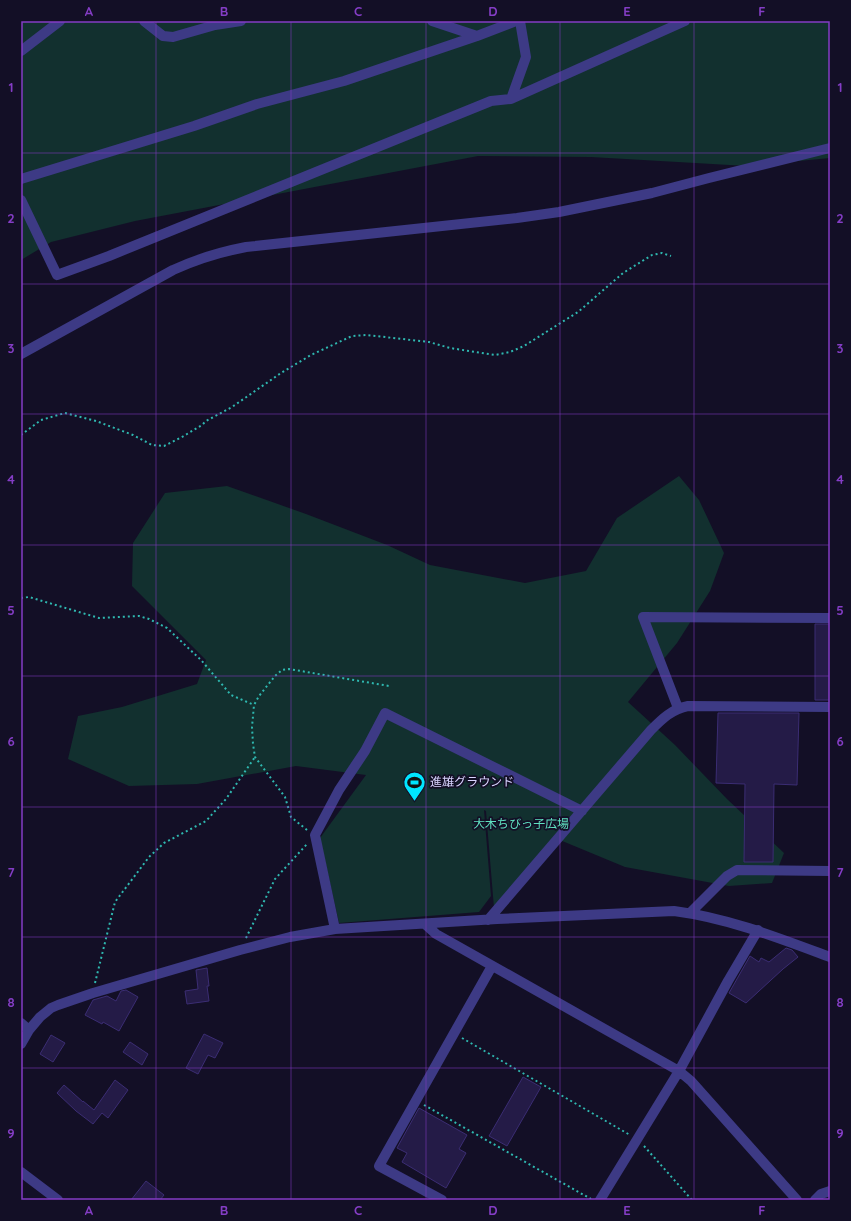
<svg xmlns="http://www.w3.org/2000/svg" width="851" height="1221" font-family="Quicksand,'Noto Sans JP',sans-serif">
<rect width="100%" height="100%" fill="#130f26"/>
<path fill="#12302f" d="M 21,21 L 830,21 L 830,158 L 747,166 L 591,157 L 478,156 L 135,221 L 51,242 L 21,260 Z
M 679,476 L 699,500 L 724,553 L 710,591 L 677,643 L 628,702 L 675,745 L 727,799 L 784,853 L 772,883 L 729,886 L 625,867 L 555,838 L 494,908 L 486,811 L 484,810 L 491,896 L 479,912 L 339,923 L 320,838 L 366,775 L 296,766 L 197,784 L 129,786 L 68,759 L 78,716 L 122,707 L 197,684 L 206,660 L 132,586 L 133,543 L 165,493 L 227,486 L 306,514 L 387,545 L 430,565 L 525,583 L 586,571 L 617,518 Z"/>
<path fill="#241b47" stroke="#3b2d73" d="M 815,624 L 830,624 L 830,700 L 815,700 Z
M 718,713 L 799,713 L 797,785 L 774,784 L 773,862 L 744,862 L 745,784 L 716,783 Z
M 786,948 L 792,950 L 798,957 L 783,969 L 746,1003 L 729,993 L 750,956 L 759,962 L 761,958 L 769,962 Z
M 207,968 L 209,986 L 207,986 L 209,1001 L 187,1004 L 185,991 L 198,989 L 196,970 Z
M 126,990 L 138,997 L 119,1031 L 103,1022 L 102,1024 L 85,1015 L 93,1000 L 107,996 L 116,1001 L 121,991 Z
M 204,1034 L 223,1043 L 215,1058 L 208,1055 L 198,1074 L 186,1068 Z
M 51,1035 L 65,1043 L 53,1062 L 40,1054 Z
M 130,1042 L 148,1054 L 142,1065 L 123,1052 Z
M 523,1077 L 541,1087 L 507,1146 L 489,1136 Z
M 115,1080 L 128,1090 L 108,1118 L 102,1113 L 93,1124 L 76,1111 L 57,1093 L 64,1085 L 83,1102 L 83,1101 L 94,1110 Z
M 419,1108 L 467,1135 L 459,1149 L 466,1153 L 446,1188 L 402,1162 L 407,1153 L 397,1148 Z
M 146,1181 L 164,1195 L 160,1200 L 131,1200 Z"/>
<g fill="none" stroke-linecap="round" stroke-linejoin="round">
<path stroke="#2fb8b0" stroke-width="2" stroke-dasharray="2 3" stroke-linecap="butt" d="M 21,435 L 41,420 L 65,413 L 96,421 L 133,435 L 152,445 L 164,446 L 182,437 L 202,425 L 206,421 L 232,407 L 281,373 L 311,355 L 352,336 L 367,335 L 429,342 L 450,348 L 495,355 L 510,352 L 524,346 L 578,312 L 623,273 L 652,255 L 662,253 L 671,256
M 21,598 L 29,597 L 99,618 L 139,616 L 149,619 L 167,628 L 201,660 L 231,695 L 254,705
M 307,830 L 291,817 L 285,797 L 255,757 L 253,744 L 252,727 L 254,705 L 259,696 L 275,676 L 282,670 L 289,669 L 389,686
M 246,938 L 275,879 L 307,844
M 95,983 L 115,902 L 149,857 L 164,843 L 206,821 L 226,799 L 255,757
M 462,1038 L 630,1135
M 424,1105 L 591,1199
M 644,1146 L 692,1200"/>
<path stroke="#3d3a85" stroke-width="10" d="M 144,21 L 163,36 L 173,37 L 215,25 L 241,21
M 432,21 L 477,36
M 21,51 L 60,21
M 511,99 L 526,57 L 520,21
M 21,179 L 194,126 L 257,104 L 344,81 L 477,36 L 516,21
M 21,200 L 57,275 L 109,256 L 491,101 L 511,99 L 685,21
M 21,354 L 173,270 C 197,259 220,252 246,247 L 517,218 L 559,212 L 652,193 L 709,178 L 830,148
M 678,708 L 643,617 L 830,618
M 690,913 L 727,876 L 737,870 L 830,871
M 488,920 L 651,730 C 662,719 672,709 688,706 L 830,707
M 425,924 L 436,934 L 679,1071 L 691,1081 L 797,1200
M 335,929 L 315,835 L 339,790 L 365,751 L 385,713 L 582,811
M 21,1023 L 29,1030
M 21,1044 L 29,1030 L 40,1017 L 51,1008 L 58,1005 L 93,993 L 240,950 L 290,937 L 335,929 L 497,919 L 674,911 C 728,918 779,938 830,957
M 21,1172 L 58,1200
M 442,1200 L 379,1166 L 492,966
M 600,1200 L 679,1071 L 728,981 L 758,930
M 815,1200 L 821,1194 L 830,1191"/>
</g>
<path fill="none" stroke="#843dc5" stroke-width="1" stroke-opacity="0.55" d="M 156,21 L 156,1200M 291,21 L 291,1200M 426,21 L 426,1200M 560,21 L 560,1200M 694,21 L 694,1200M 21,153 L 830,153M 21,284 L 830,284M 21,414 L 830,414M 21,545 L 830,545M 21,676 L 830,676M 21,807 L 830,807M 21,937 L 830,937M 21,1068 L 830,1068"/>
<defs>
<symbol id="stadium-pin" viewBox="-11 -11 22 30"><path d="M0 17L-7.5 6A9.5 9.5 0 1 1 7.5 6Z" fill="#00e5ff" stroke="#130f26"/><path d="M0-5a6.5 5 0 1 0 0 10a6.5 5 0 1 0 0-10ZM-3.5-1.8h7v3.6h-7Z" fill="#111"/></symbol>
</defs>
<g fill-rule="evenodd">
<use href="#stadium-pin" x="402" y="770" width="25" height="34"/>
</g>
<g text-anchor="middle" stroke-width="3.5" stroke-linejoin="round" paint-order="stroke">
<g font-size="12" fill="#d9d4ff" stroke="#130f26" text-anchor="start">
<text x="430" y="786">進雄グラウンド</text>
</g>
<g font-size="12" fill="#5fe0c0" stroke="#130f26">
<text x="521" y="828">大木ちびっ子広場</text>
</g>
</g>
<rect width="851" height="1221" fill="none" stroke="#130f26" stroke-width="44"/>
<rect x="22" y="22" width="807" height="1177" fill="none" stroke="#843dc5" stroke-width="1.5"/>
<g font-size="13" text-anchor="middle" font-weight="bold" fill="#843dc5">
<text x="89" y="16">A</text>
<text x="224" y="16">B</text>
<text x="358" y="16">C</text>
<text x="493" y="16">D</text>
<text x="627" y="16">E</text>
<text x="762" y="16">F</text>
<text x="11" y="92">1</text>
<text x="840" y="92">1</text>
<text x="11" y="223">2</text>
<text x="840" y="223">2</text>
<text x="11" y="353">3</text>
<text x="840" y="353">3</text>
<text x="11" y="484">4</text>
<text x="840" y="484">4</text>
<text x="11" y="615">5</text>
<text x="840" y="615">5</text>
<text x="11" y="746">6</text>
<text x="840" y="746">6</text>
<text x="11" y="877">7</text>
<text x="840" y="877">7</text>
<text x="11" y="1007">8</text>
<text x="840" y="1007">8</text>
<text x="11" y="1138">9</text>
<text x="840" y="1138">9</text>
<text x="89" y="1215">A</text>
<text x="224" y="1215">B</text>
<text x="358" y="1215">C</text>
<text x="493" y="1215">D</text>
<text x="627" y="1215">E</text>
<text x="762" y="1215">F</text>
</g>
</svg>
